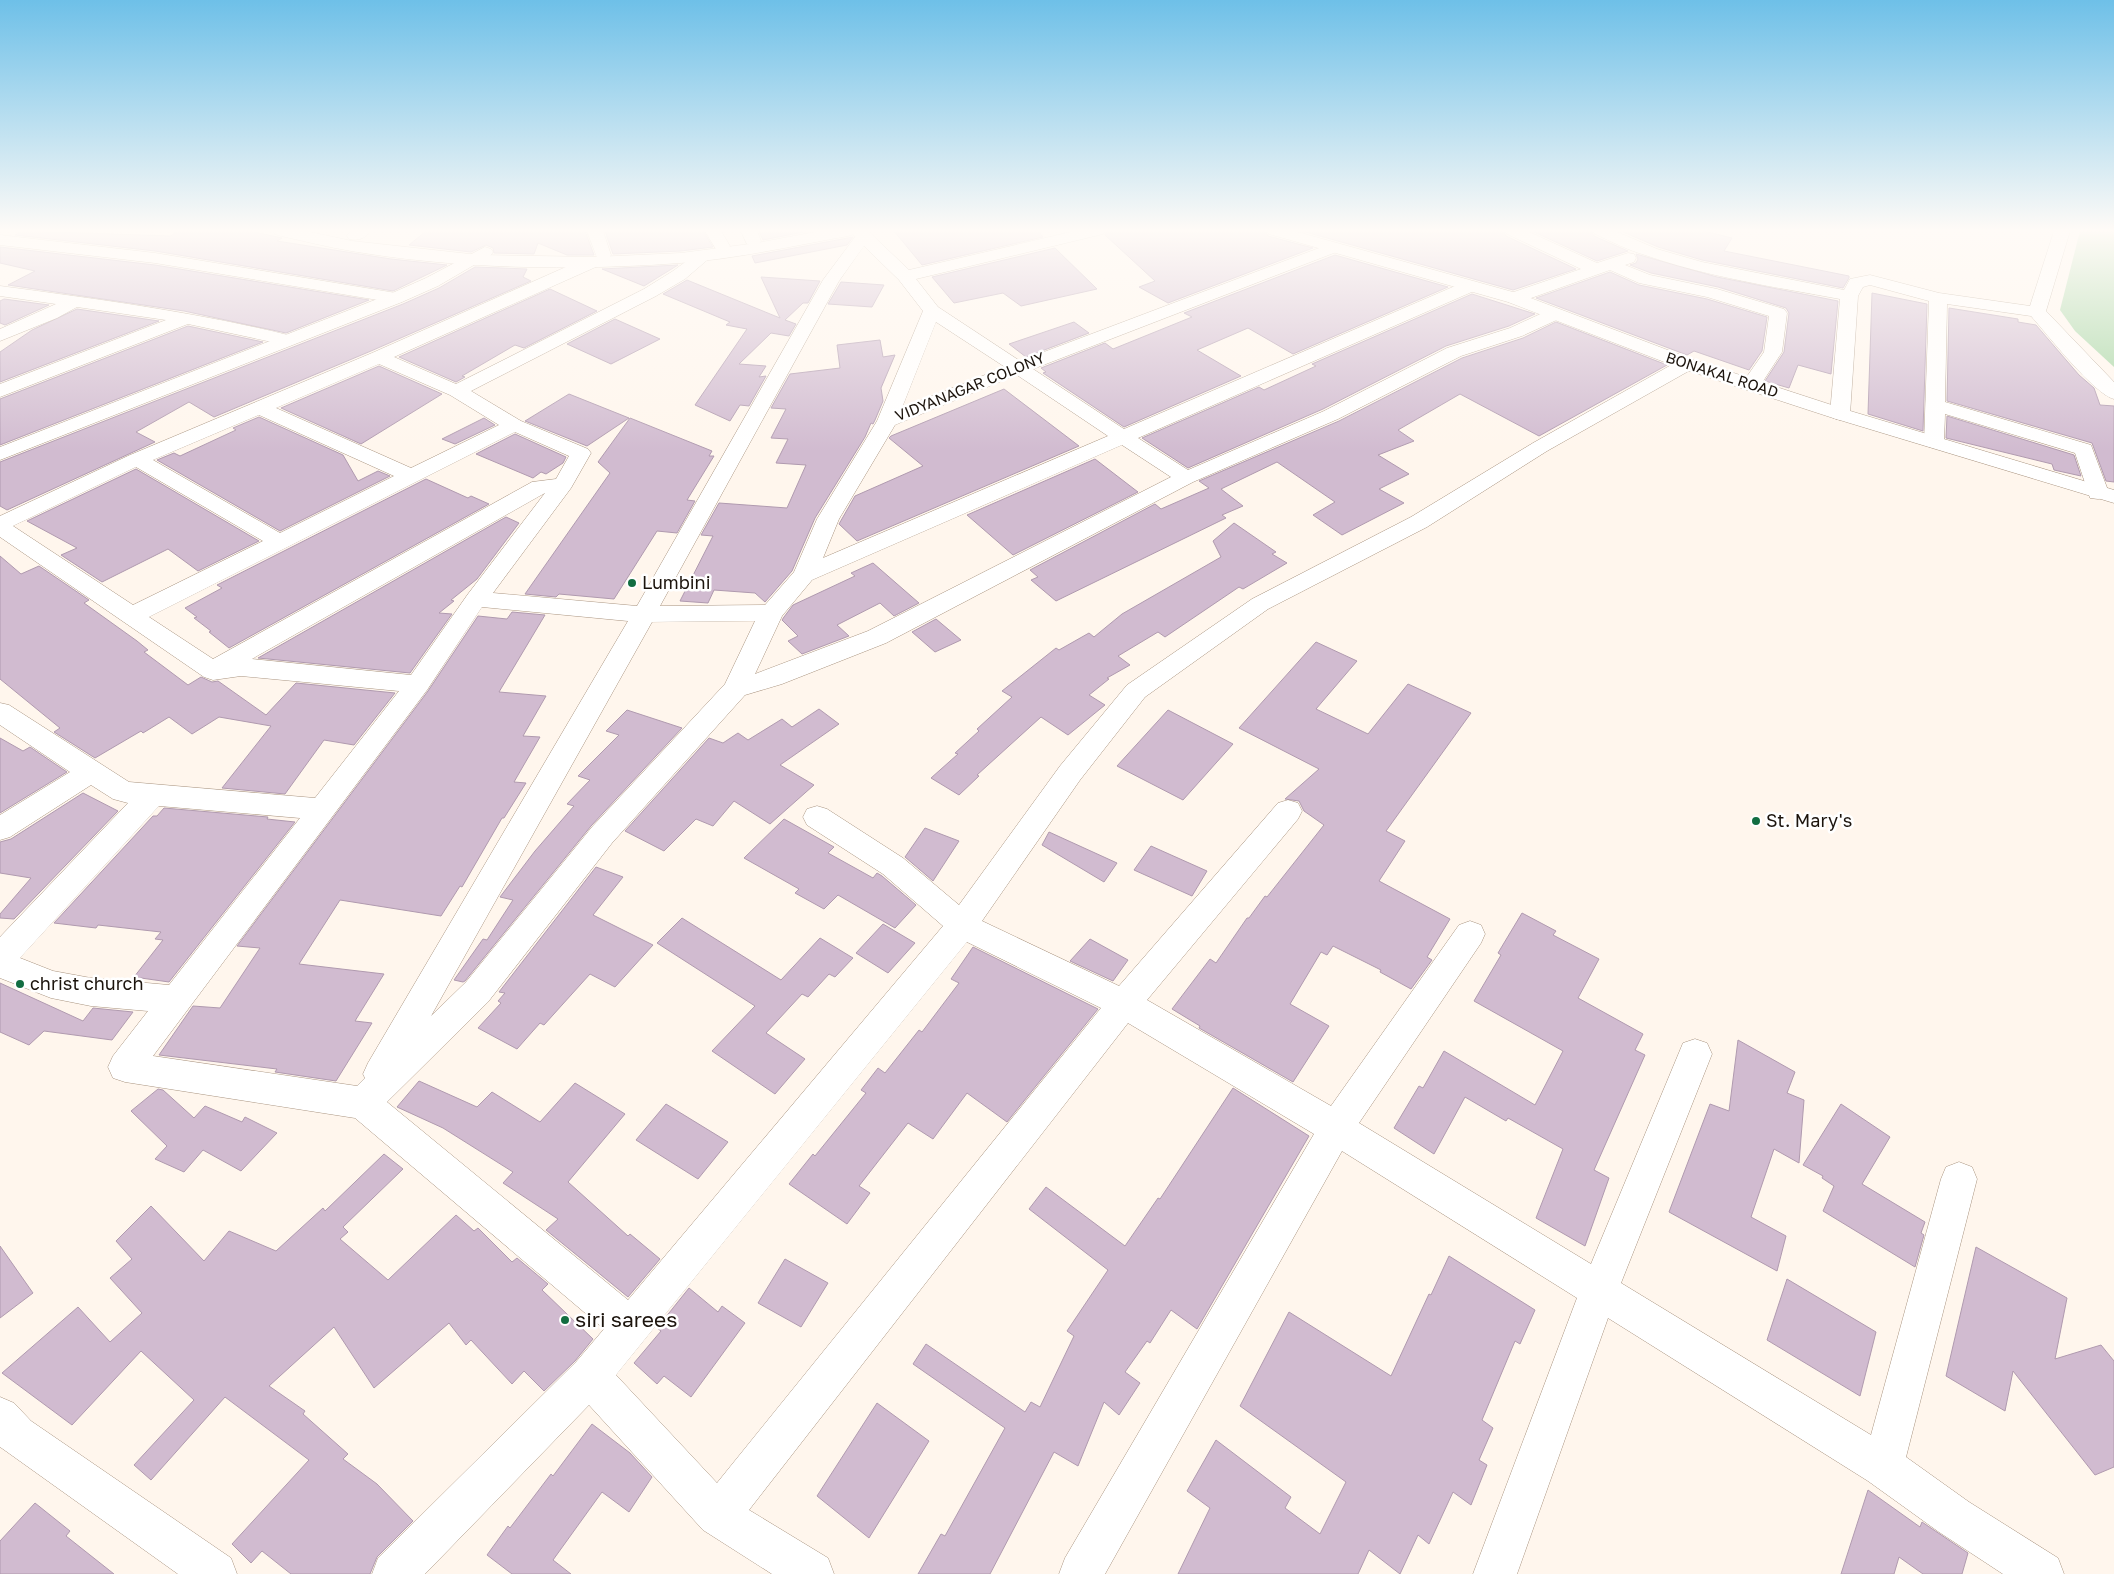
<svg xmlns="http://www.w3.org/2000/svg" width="2114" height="1574" font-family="'Golos Text',sans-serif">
<rect width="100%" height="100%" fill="#fff6ed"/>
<path fill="#a6d6a4" d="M 2080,231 L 2114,231 L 2114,367 L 2075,331 L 2060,310 Z"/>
<path fill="#d1bbd0" stroke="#b09aaf" d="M 22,231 L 171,236 L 177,231 L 250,231 L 282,238 L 277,241 L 391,259 L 447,265 L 393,291 L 155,251 L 15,235 Z
M 426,231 L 585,231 L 594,255 L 567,255 L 538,243 L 534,254 L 494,253 L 493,248 L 486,245 L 471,252 L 409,245 Z
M 605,231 L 703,231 L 713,247 L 681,251 L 613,254 Z
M 759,231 L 808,231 L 763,240 Z
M 894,231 L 1038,231 L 1043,237 L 922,265 Z
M 1107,231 L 1265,231 L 1268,236 L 1313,248 L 1168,303 L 1139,287 L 1155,281 L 1105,235 Z
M 1302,231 L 1503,231 L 1506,236 L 1576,269 L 1513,290 Z
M 1532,231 L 1591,231 L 1594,236 L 1628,251 L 1597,261 Z
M 1621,231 L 1704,231 L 1732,238 L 1724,251 L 1849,276 L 1849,278 L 1843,288 L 1702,260 L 1658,247 Z
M 853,237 L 847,245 L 755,263 L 752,256 Z
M 0,247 L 155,265 L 369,300 L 286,333 L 184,311 L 8,285 L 35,271 L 0,263 Z
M 1055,248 L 1097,289 L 1021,306 L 1003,293 L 954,303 L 932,277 Z
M 1636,254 L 1717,277 L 1838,301 L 1831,374 L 1798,365 L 1789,388 L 1765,381 L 1784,352 L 1789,313 L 1786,308 L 1718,287 L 1651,273 L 1630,265 L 1636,263 L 1638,259 Z
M 1335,255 L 1448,287 L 1293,354 L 1248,328 L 1197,350 L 1241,376 L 1124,427 L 1043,373 L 1046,372 L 1041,368 L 1105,343 L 1113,349 L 1192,317 L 1184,313 Z
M 678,265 L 644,286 L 602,269 Z
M 475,267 L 527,269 L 523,277 L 531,281 L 371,351 L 214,417 L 189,402 L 136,432 L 155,442 L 7,510 L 0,506 L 0,462 L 403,304 L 439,288 Z
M 1610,272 L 1639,285 L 1707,299 L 1767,317 L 1762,351 L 1749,370 L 1694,351 L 1687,355 L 1536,298 Z
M 761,277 L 820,281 L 808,303 L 803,303 L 785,320 L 796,324 L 789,336 L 771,333 L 739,364 L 766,366 L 759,377 L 766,376 L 749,406 L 740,405 L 730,421 L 695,405 L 747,329 L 726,325 L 730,322 L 663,294 L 687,280 L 780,318 Z
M 841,282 L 884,285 L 872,307 L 828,304 Z
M 550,289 L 597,311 L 524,348 L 515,345 L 462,376 L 465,377 L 456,382 L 399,357 Z
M 1872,293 L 1927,304 L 1923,431 L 1868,414 Z
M 1472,294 L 1535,314 L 1509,326 L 1446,346 L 1323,409 L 1188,468 L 1142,438 L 1259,387 L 1264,390 L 1316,366 L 1312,364 Z
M 4,299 L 49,305 L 5,325 L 0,323 L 0,301 Z
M 1949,308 L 2018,319 L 2018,322 L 2036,325 L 2079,375 L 2094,388 L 2100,405 L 2114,406 L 2114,482 L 2106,481 L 2092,443 L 1947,401 Z
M 77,309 L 159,321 L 0,382 L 0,352 L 32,330 Z
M 615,319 L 660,339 L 611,364 L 567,344 Z
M 1074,322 L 1089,333 L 1026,357 L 1009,344 Z
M 1556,322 L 1667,365 L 1539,436 L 1460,394 L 1398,430 L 1414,441 L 1378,455 L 1409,474 L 1379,489 L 1404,503 L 1342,535 L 1313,515 L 1335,502 L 1277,462 L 1221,489 L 1243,506 L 1222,515 L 1226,518 L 1056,601 L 1031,580 L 1038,577 L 1030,570 L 1155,504 L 1161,509 L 1209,488 L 1199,481 L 1339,421 L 1462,358 L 1523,338 Z
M 188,326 L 263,342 L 0,445 L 0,399 Z
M 880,340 L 883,357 L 895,355 L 881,388 L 883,401 L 875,420 L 873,424 L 871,423 L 865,437 L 815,518 L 792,571 L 765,602 L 755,593 L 714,590 L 708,603 L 680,601 L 713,536 L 701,535 L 719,503 L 787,508 L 806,465 L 776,463 L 788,439 L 771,438 L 786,409 L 771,408 L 790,374 L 840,368 L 837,345 Z
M 379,366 L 442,394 L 361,444 L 281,408 Z
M 1004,389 L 1079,446 L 857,541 L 839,524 L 855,496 L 923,466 L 889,438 L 891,436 Z
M 569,394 L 629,418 L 587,446 L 525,421 Z
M 1947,416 L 2074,455 L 2081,476 L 2054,470 L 2052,464 L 1946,438 Z
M 259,417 L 343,455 L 358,481 L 378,471 L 390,476 L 280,531 L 157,460 L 174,453 L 180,456 L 236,430 L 233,428 Z
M 484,418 L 495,425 L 455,444 L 442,439 Z
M 630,418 L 712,451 L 709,456 L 714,456 L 687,500 L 695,501 L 677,533 L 657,531 L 614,599 L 559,594 L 556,597 L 525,594 L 610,473 L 598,462 Z
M 515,434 L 566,457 L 563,463 L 546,474 L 541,472 L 533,478 L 476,454 Z
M 1095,459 L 1138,492 L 1013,555 L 967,515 Z
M 136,469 L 259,541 L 198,571 L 168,549 L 102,582 L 61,555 L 77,548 L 27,521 Z
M 426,479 L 468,498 L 471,496 L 489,504 L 229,648 L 209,632 L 211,631 L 194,618 L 197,617 L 185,608 L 222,588 L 217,585 Z
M 506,517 L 519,523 L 477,579 L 451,600 L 454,601 L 439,613 L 452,614 L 410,673 L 258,658 Z
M 1234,523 L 1276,552 L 1272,554 L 1287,563 L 1243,589 L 1239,587 L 1165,637 L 1158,632 L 1118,656 L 1130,665 L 1107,678 L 1109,679 L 1089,695 L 1105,705 L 1068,735 L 1041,717 L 977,775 L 979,776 L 959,795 L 931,778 L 958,754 L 955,753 L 979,731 L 977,729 L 1012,697 L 1002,691 L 1056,648 L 1059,650 L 1089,633 L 1094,637 L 1122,614 L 1221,557 L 1213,541 Z
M 0,556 L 21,574 L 39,566 L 89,600 L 84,603 L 137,641 L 148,650 L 144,652 L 188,685 L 201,677 L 212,682 L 218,681 L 266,715 L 296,683 L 395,693 L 354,745 L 324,740 L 285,794 L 222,788 L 271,726 L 219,717 L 192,734 L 169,717 L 143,733 L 141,731 L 95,758 L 54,732 L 60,728 L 0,679 Z
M 873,563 L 919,603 L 894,616 L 880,603 L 837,625 L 849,636 L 802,654 L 788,641 L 798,636 L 782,620 L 784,617 L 793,605 L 855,576 L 851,573 Z
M 512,612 L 545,615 L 499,692 L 546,696 L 523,736 L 540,737 L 514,782 L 526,783 L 504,818 L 502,818 L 462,887 L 460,886 L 441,916 L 340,900 L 299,964 L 384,974 L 355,1021 L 372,1023 L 336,1081 L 275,1072 L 277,1069 L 159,1055 L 193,1006 L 220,1008 L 260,948 L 237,946 L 428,691 L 478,616 L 507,619 Z
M 936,619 L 961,640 L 935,652 L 912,632 Z
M 1316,642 L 1357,661 L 1316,709 L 1368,734 L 1408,684 L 1471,713 L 1386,831 L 1405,841 L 1379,881 L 1450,919 L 1427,957 L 1432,960 L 1411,989 L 1380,972 L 1381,970 L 1333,946 L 1327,955 L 1321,952 L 1290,1004 L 1329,1026 L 1293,1082 L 1199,1028 L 1200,1026 L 1172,1009 L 1210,959 L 1216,963 L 1247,918 L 1249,918 L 1265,896 L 1267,897 L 1324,825 L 1304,811 L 1299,801 L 1285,799 L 1319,769 L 1239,728 Z
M 819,709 L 839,724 L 780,765 L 814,785 L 770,824 L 734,801 L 713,826 L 696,819 L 664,851 L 625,831 L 709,738 L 723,743 L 738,733 L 748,740 L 782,719 L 792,727 Z
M 627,710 L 682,728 L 591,826 L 465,981 L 463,982 L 454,980 L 483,939 L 487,940 L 513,900 L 500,897 L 535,851 L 574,806 L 567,804 L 590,780 L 578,776 L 619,735 L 606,731 Z
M 1168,710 L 1233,744 L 1183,800 L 1117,766 Z
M 0,738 L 23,751 L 30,747 L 67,772 L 0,813 Z
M 83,793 L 118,811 L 14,919 L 0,918 L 0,914 L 31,878 L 0,873 L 0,842 L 11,839 Z
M 164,808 L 268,817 L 267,819 L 295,822 L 169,982 L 134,977 L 163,940 L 155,939 L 161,932 L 98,925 L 96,928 L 54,923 L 153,816 L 157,816 Z
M 784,819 L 834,847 L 828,853 L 873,878 L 877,873 L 882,876 L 916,905 L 895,928 L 838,895 L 824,909 L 795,893 L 799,889 L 744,858 Z
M 925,828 L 959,841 L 933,881 L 905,857 Z
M 1049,832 L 1117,863 L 1104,882 L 1042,845 Z
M 1151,846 L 1207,871 L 1192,896 L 1134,870 Z
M 596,867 L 623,877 L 593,915 L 653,945 L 615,987 L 590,974 L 544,1025 L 540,1023 L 517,1049 L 478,1028 L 501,1003 L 498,1001 L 505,993 L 499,992 Z
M 1522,913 L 1556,931 L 1553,935 L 1599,959 L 1578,998 L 1643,1034 L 1635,1050 L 1645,1055 L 1594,1170 L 1609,1178 L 1585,1246 L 1536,1218 L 1563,1149 L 1508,1118 L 1506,1121 L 1465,1097 L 1434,1154 L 1394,1128 L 1419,1086 L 1423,1088 L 1444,1051 L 1535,1105 L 1563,1051 L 1474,1001 L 1501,955 L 1498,953 Z
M 682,918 L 781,980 L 820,938 L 853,958 L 835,977 L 829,974 L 808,997 L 802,994 L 766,1033 L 805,1059 L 775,1094 L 712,1051 L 755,1006 L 657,943 Z
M 883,924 L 915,943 L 888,973 L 856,953 Z
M 1090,939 L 1128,960 L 1113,981 L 1070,961 Z
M 973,947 L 1098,1009 L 1007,1122 L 967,1093 L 933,1139 L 908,1123 L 859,1186 L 870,1193 L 847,1224 L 789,1184 L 813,1154 L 815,1156 L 866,1093 L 861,1090 L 878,1068 L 885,1073 L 919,1030 L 922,1032 L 959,983 L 951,979 Z
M 0,983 L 83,1021 L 93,1008 L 133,1012 L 112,1040 L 44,1031 L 29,1045 L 0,1032 Z
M 1738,1040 L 1795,1072 L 1787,1093 L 1804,1100 L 1799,1163 L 1774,1149 L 1751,1217 L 1786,1236 L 1777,1271 L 1669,1212 L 1710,1104 L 1729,1111 Z
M 419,1081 L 477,1107 L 492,1092 L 540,1122 L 575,1083 L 625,1114 L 568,1182 L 628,1236 L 630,1234 L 660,1259 L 628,1297 L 546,1230 L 558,1219 L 503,1183 L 513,1172 L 443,1128 L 397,1107 Z
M 1233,1088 L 1309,1136 L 1197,1329 L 1171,1310 L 1150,1343 L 1147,1341 L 1125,1372 L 1140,1383 L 1119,1415 L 1104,1402 L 1078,1466 L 1054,1452 L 990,1574 L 918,1574 L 941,1534 L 945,1536 L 1005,1428 L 913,1364 L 926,1344 L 1025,1412 L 1031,1402 L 1040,1407 L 1074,1336 L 1067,1331 L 1108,1270 L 1029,1209 L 1046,1187 L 1125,1246 L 1158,1198 L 1160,1199 Z
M 158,1089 L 163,1090 L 194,1118 L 205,1106 L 242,1122 L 245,1117 L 277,1133 L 241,1171 L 203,1150 L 184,1172 L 155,1159 L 167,1146 L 131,1111 Z
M 666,1104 L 728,1142 L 698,1179 L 636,1140 Z
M 1841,1104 L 1890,1137 L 1862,1184 L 1925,1222 L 1921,1233 L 1924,1235 L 1915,1267 L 1823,1211 L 1834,1186 L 1822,1178 L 1823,1176 L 1803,1165 Z
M 384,1154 L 403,1169 L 343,1227 L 348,1232 L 340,1239 L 388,1280 L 456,1215 L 474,1231 L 478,1228 L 512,1262 L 517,1258 L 548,1284 L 542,1290 L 593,1339 L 575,1361 L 544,1391 L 524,1371 L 512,1384 L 471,1340 L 466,1345 L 449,1323 L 374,1388 L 334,1327 L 269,1386 L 305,1411 L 303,1414 L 348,1454 L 343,1459 L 377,1484 L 413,1521 L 377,1557 L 370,1574 L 291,1574 L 262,1551 L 251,1563 L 232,1544 L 309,1460 L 225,1397 L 151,1480 L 134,1465 L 194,1400 L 141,1351 L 72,1425 L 2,1373 L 78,1307 L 110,1342 L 142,1313 L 110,1278 L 132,1259 L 116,1241 L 151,1206 L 204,1261 L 229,1231 L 276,1251 L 323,1208 L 325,1211 Z
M 0,1246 L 33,1293 L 0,1318 Z
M 1976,1247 L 2067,1298 L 2055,1359 L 2101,1345 L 2114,1361 L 2114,1467 L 2095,1475 L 2013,1371 L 2005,1411 L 1946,1376 Z
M 1449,1256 L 1535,1310 L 1520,1344 L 1515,1341 L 1482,1420 L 1493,1428 L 1479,1460 L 1487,1465 L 1471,1505 L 1453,1492 L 1429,1544 L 1418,1535 L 1400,1574 L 1369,1550 L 1358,1574 L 1178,1574 L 1210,1508 L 1187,1491 L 1216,1440 L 1291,1497 L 1285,1508 L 1320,1534 L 1346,1482 L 1240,1406 L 1289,1312 L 1391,1376 L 1429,1294 L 1431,1295 Z
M 785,1259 L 828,1283 L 801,1327 L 758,1303 Z
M 1787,1279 L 1876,1332 L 1860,1396 L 1767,1340 Z
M 689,1288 L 718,1312 L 722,1306 L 745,1323 L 691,1397 L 664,1376 L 657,1384 L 634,1363 L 661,1331 L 657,1328 Z
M 877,1403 L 929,1441 L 869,1538 L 817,1496 Z
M 592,1424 L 630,1453 L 652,1477 L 629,1512 L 602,1492 L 553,1560 L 571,1574 L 512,1574 L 487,1555 L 508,1526 L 510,1528 L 551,1474 L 553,1476 Z
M 1868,1490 L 1920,1527 L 1922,1522 L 1968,1553 L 1962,1574 L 1923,1574 L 1899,1557 L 1894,1574 L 1841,1574 Z
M 35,1503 L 70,1531 L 66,1536 L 114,1574 L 0,1574 L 0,1541 Z"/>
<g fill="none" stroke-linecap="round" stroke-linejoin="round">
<defs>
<path id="minor" d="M 351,231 L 370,231 C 365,239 358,241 349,239 L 347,236 Z
M 587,231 L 603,231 L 611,255 L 609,258 L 598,259 L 600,262 L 598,266 L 394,357 L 456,384 L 644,289 L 673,271 L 699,252 L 711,252 L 713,255 L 685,279 L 656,296 L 471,391 L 521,421 L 588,449 L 591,453 L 571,488 L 493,593 L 637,606 L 823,280 L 855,237 L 850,231 L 868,231 L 909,270 L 1075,231 L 1105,231 L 1103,234 L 916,279 L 938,307 L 1020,361 L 1327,245 L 1339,245 L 1341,248 L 1339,251 L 1033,369 L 1124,429 L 1462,283 L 1468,282 L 1474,283 L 1477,287 L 1474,291 L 1138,438 L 1188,470 L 1324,411 L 1447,348 L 1510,328 L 1549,310 L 1555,309 L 1561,310 L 1564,314 L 1561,318 L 1522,336 L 1461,356 L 1338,419 L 1193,482 L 886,643 L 782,684 L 745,695 L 612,843 L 488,1002 L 387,1102 L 628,1300 L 943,926 L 883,874 L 807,825 L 803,817 L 807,809 L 817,806 L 827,809 L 903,858 L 959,905 L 1060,766 L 1127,685 L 1252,599 L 1411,517 L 1533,443 L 1680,360 L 1687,358 L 1694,360 L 1696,364 L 1694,368 L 1547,451 L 1427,527 L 1268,609 L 1145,697 L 1080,780 L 982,921 L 1119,986 L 1278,803 L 1288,800 L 1298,803 L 1302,811 L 1298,819 L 1147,1000 L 1331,1106 L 1459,925 L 1470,921 L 1481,925 L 1485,934 L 1481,943 L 1359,1123 L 1591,1264 L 1683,1043 L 1695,1039 L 1707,1043 L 1712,1054 L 1621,1283 L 1871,1435 L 1941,1179 L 1946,1167 L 1959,1162 L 1972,1167 L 1977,1179 L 1906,1457 L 1969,1502 L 2058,1558 L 2064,1574 L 2003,1574 L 1939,1532 L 1868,1481 L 1608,1318 L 1517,1574 L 1473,1574 L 1577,1298 L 1342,1151 L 1105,1574 L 1059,1574 L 1065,1558 L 1314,1134 L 1128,1023 L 749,1510 L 828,1558 L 834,1574 L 772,1574 L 703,1530 L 589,1405 L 425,1574 L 372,1574 L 378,1558 L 576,1362 L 604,1329 L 355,1118 L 125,1082 L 113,1078 L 108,1067 L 113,1056 L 148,1011 L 91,1006 L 51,998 L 0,978 L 0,937 L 128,803 L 113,799 L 91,785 L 10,837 L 0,840 L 0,815 L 70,772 L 0,725 L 0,703 L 9,705 L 129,782 L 315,798 L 399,691 L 241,676 L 213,680 L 204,677 L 0,537 L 0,516 L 130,455 L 372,353 L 586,258 L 597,258 ZM 864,246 L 899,280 L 923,311 L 877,421 L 817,519 L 794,572 L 765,605 L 660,606 L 839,281 ZM 936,322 L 1005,367 L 902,408 ZM 379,364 L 450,395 L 499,425 L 411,468 L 276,408 ZM 1017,375 L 1108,436 L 823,558 L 839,519 L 895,425 ZM 259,415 L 394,476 L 280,533 L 153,460 ZM 515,432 L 569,456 L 556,479 L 532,482 L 213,659 L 149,617 ZM 1122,445 L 1171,477 L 868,631 L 755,674 L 782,616 L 812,580 ZM 136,467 L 263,541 L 133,605 L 13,526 ZM 545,493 L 468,594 L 411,675 L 252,659 ZM 482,607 L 628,621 L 368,1063 L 363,1074 L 365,1078 L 357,1086 L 153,1056 L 427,690 ZM 755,621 L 725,684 L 592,827 L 466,982 L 431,1016 L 652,622 ZM 159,806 L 300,818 L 169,985 L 91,978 L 53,971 L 20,958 ZM 967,942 L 1101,1008 L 717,1483 L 616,1375 Z
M 705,231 L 721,231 L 730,246 L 728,249 L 716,249 Z
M 741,231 L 757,231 L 761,241 L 759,244 L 747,244 Z
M 1505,231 L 1527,231 L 1597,263 L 1628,253 L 1634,254 L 1636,258 L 1634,262 L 1625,265 L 1650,275 L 1717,289 L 1784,309 L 1787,313 L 1782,352 L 1758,389 L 1751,391 L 1744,389 L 1741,385 L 1764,352 L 1769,316 L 1707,297 L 1639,283 L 1610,270 L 1520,302 L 1514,303 L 1508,302 L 1505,298 L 1508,294 L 1581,269 L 1507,234 Z
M 1593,231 L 1615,231 L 1657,249 L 1702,262 L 1844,290 L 1850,279 L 1870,275 L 1939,293 L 2030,306 L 2054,231 L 2070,231 L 2046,311 L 2114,382 L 2114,399 C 2094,394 2047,334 2031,316 L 1947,304 L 1945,402 L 2091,445 L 2109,493 L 2106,498 L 2098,499 L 2090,498 L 2075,453 L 1945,414 L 1944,442 L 1941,446 L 1934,448 L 1927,446 L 1924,442 L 1929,301 L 1870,285 L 1863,287 L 1858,296 L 1850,414 L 1847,418 L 1840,420 L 1833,418 L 1830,414 L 1840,299 C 1775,287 1708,277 1645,255 C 1628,250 1612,242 1595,234 Z
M 0,235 L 155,253 L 396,293 L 402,294 L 405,298 L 402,302 L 396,303 L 155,263 L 0,245 Z
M 0,286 C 98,299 196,312 292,336 L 295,340 L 292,344 L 286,345 L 188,324 L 0,397 L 0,384 L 166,320 L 77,307 L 57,318 L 0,341 L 0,329 L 56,304 L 0,296 Z
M 0,1397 L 14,1403 L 31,1421 L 231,1558 L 237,1574 L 178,1574 L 3,1449 L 0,1447 Z"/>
<path id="tertiary" d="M 485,247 L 491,249 L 493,252 L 491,255 L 438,286 L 402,302 L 0,460 L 0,447 L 390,294 L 426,278 Z"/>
<path id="secondary" d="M 273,231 L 306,231 L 352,241 L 479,255 L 595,257 L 681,253 L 757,243 L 820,231 L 856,231 L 854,234 L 848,236 C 792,246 736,259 680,263 C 573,271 457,269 351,251 C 328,247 304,241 281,236 L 275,234 Z
M 1267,231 L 1294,231 L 1520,294 L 1694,360 L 1847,410 L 2114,490 L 2114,503 L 1833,418 L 1680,368 L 1508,302 L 1269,234 Z"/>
</defs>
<use href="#minor" stroke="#a99480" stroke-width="1"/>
<use href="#tertiary" stroke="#a99480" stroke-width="1"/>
<use href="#secondary" stroke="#a99480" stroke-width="1"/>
<use href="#minor" fill="#fff" fill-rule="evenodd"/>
<use href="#tertiary" fill="#fff" fill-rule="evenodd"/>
<use href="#secondary" fill="#fff" fill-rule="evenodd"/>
</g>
<linearGradient id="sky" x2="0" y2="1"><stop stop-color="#6ec0e8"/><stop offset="0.51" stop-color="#fffbf7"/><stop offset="1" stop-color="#fffbf7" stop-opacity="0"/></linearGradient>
<rect width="2114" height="452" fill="url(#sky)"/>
<g fill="#126d41" stroke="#fff" stroke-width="2">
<circle cx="632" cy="583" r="5"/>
<circle cx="1756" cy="821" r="5"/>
<circle cx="20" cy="984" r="5"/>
<circle cx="565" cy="1320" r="5"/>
</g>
<g text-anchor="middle" stroke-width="5" stroke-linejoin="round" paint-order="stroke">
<g font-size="15" fill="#1c140d" stroke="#fff">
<text transform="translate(1722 375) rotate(18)" y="5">BONAKAL ROAD</text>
<text transform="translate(970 387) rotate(-22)" y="5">VIDYANAGAR COLONY</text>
</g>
<g font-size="18" fill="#1c140d" stroke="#fff" text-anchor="start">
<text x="642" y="589">Lumbini</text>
<text x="1766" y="827">St. Mary's</text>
<text x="30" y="990">christ church</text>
</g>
<g font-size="21" fill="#1c140d" stroke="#fff" text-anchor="start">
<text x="575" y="1327">siri sarees</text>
</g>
</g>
</svg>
